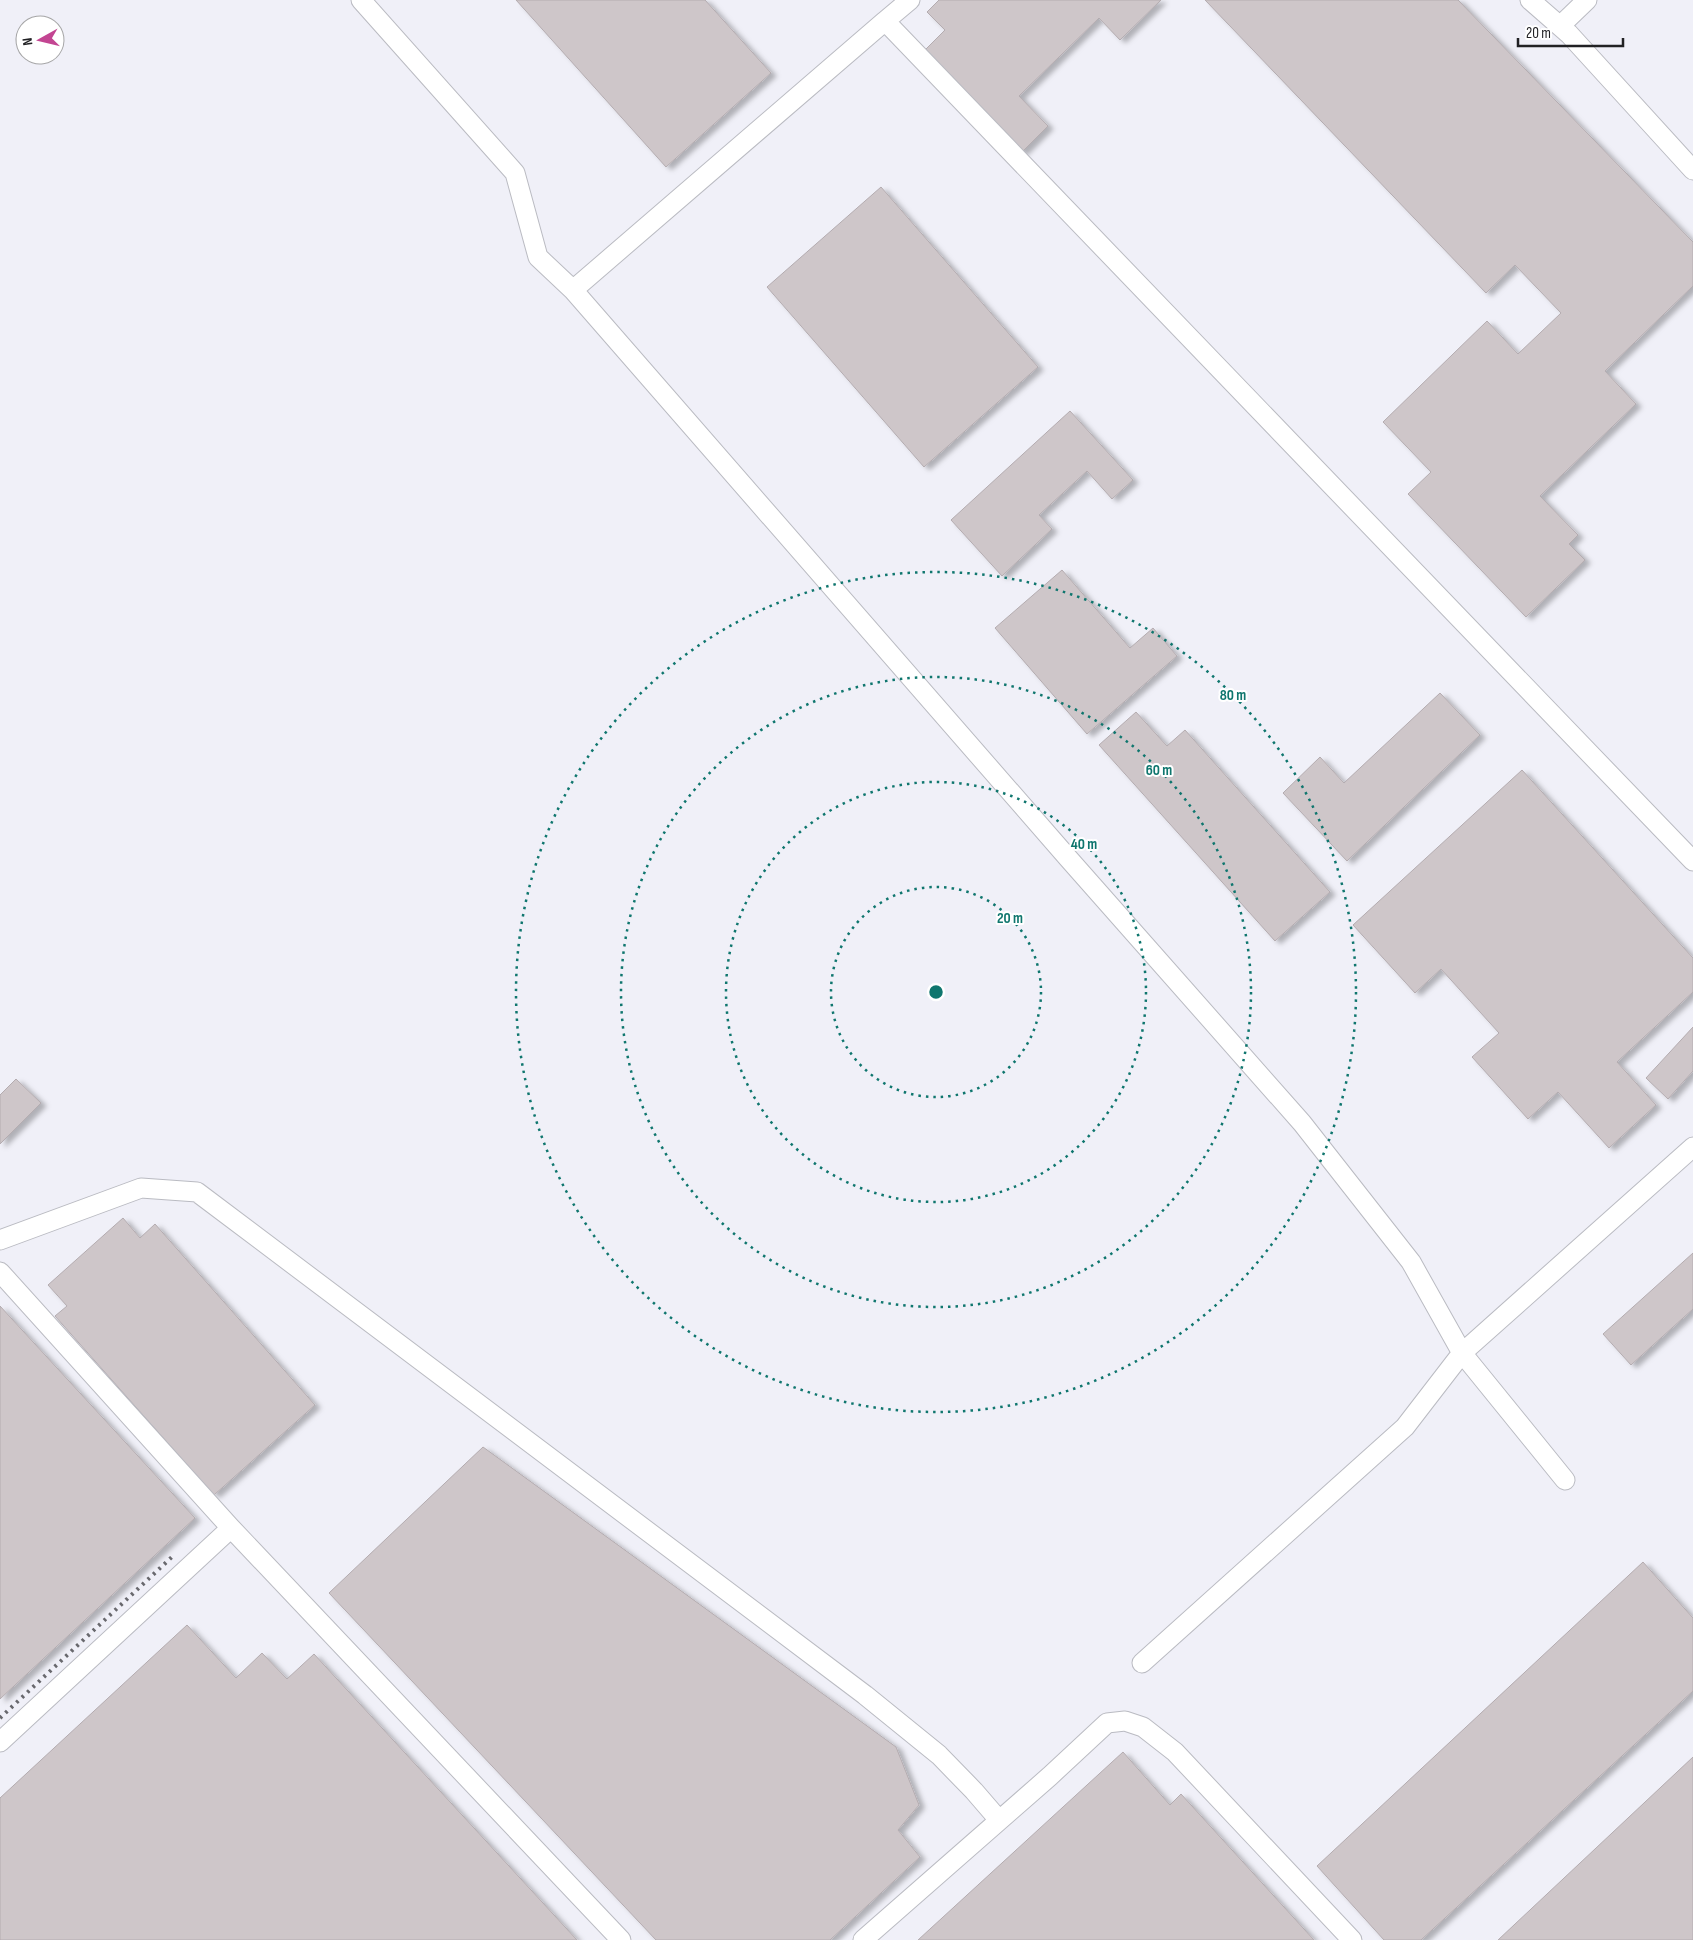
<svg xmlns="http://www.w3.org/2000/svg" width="1693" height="1940" font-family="'Sofia Sans Condensed',sans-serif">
<defs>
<filter id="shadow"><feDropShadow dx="5.5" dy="3" stdDeviation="2.5" flood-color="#0004"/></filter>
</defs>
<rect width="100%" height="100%" fill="#f0f0f8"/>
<path fill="#cec6c9" stroke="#b4acb0" filter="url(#shadow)" d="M 516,0 L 705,0 L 771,73 L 666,167 Z
M 939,0 L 1161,0 L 1120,40 L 1099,18 L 1019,96 L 1048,126 L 1021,153 L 923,52 L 945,30 L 927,12 Z
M 1205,0 L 1458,0 L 1693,242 L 1693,286 L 1605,371 L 1636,404 L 1540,496 L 1578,535 L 1569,544 L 1585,560 L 1526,617 L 1408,494 L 1431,472 L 1383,422 L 1487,321 L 1518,354 L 1561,313 L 1515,265 L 1486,293 Z
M 881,187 L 1038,367 L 924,467 L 767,287 Z
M 1070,411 L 1133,480 L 1112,499 L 1087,471 L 1039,515 L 1052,529 L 1002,576 L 951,520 Z
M 1062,570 L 1130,648 L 1153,628 L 1177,656 L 1087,734 L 995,628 Z
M 1440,693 L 1480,735 L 1347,861 L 1283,793 L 1320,757 L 1344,783 Z
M 1136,712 L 1167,746 L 1185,730 L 1330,892 L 1275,941 L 1099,745 Z
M 1522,770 L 1693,958 L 1693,992 L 1617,1062 L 1656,1105 L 1609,1148 L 1558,1092 L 1528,1119 L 1472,1057 L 1499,1033 L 1441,969 L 1415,993 L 1353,925 Z
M 1693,1027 L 1693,1071 L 1668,1099 L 1646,1078 Z
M 16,1079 L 41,1103 L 0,1144 L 0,1095 Z
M 123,1218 L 140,1238 L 155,1224 L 315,1405 L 214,1495 L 55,1316 L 67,1306 L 48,1285 Z
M 1693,1253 L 1693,1309 L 1631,1365 L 1603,1334 Z
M 0,1306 L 195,1518 L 0,1699 Z
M 483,1447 L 896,1747 L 919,1805 L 898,1830 L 920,1857 L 830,1940 L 656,1940 L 329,1593 Z
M 1643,1562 L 1693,1618 L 1693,1691 L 1421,1940 L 1384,1940 L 1317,1866 Z
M 187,1625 L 236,1678 L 262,1653 L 287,1679 L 314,1654 L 577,1940 L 0,1940 L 0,1798 Z
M 1123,1752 L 1170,1805 L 1181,1794 L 1314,1940 L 918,1940 Z
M 1693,1757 L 1693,1940 L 1498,1940 Z"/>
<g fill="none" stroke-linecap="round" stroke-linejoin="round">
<defs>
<path id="lane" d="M 361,0 L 515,173 L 538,257 L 573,290 L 1068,858 L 1302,1123 L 1411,1262 L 1462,1353 L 1565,1480
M 1530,0 L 1569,34 L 1693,170
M 885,21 L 910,0
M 1560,26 L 1587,0
M 573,290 L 885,21 L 1693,861
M 0,1240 L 141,1188 L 197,1192 L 865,1695 L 939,1755 L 974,1791 L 999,1820
M 0,1272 L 231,1528 L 621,1940
M 1142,1663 L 1405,1427 L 1462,1353 L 1693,1147
M 0,1742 L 231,1528
M 863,1940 L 1050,1776 L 1107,1723 L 1125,1721 L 1143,1727 L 1175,1752 L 1352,1940"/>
</defs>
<use href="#lane" stroke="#babbc2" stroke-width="21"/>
<use href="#lane" stroke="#fff" stroke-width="19"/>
<path stroke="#68686d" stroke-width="4" stroke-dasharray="2.5 5" stroke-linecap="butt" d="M 0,1718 L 174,1555"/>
</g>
<g fill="none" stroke="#0f766e" stroke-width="2.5" stroke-dasharray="2.5 5">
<circle cx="936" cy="992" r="105"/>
<circle cx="936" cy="992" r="210"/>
<circle cx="936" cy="992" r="315"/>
<circle cx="936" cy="992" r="420"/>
</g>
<circle cx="936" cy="992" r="8" fill="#0f766e" stroke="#fff" stroke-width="2.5"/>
<g font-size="15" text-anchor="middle" font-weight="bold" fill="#0f766e" stroke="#fff" stroke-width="4" stroke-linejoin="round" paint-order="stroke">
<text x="1233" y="700">80 m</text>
<text x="1159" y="775">60 m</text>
<text x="1084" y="849">40 m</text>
<text x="1010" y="923">20 m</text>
</g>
<g transform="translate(40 40) rotate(262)"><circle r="24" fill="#ffffff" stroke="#a6a6a7"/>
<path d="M0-4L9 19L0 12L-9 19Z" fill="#c34592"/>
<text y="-8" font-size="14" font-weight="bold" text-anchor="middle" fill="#212124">N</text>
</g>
<path d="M1518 38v8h105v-8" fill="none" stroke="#212124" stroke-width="2.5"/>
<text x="1526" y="38" font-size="15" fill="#212124" stroke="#ffffff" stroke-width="4" paint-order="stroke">20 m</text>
</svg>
